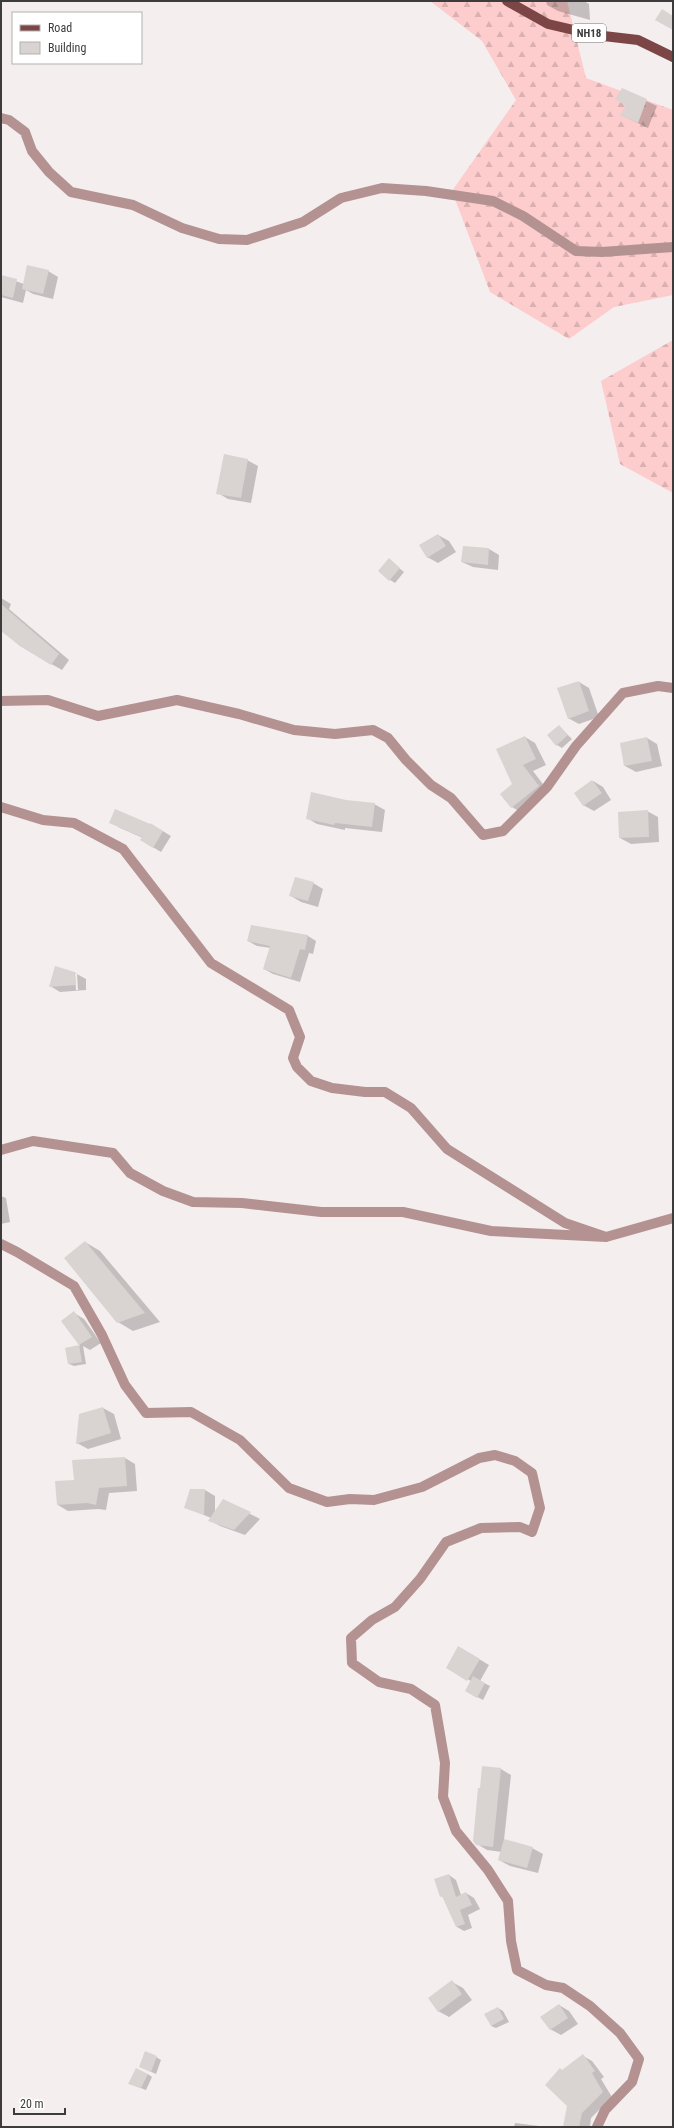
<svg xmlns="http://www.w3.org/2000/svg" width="674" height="2128" font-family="'Roboto Condensed',sans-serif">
<defs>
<pattern id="forest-firs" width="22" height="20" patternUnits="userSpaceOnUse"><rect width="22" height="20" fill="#fdcccc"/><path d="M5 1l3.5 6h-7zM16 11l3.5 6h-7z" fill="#dab0b0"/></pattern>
</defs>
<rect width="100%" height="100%" fill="#f5eeee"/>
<path fill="url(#forest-firs)" d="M 430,1 L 567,1 L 586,78 L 673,110 L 673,295 L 614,307 L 569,339 L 490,292 L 452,191 L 516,100 L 482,41 Z
M 673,340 L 673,493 L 620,464 L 601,381 Z"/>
<path fill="#0003" fill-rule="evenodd" d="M 546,1 L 584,1 L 589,4 L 590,20 L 558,11 L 547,5 Z
M 622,90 L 657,106 L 648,128 L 621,115 L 627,106 Z
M 48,271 L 58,277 L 53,299 L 33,294 L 26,290 L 23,303 L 1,297 L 1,276 L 24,284 Z
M 247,460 L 258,466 L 251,503 L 228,499 L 218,493 Z
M 438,535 L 449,541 L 456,552 L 438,563 L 427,557 Z
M 489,549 L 499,555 L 498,570 L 473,567 L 462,562 Z
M 389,560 L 404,572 L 395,583 L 390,580 Z
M 1,598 L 11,604 L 9,609 L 69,660 L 62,670 L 20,646 L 1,629 Z
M 579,682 L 589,688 L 599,717 L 579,724 L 568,718 Z
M 559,726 L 572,739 L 562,748 L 557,745 Z
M 525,737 L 535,743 L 546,765 L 533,771 L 549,792 L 522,813 L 512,807 L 501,794 L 513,785 Z
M 647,738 L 657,744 L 662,766 L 636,772 L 625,766 Z
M 593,781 L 603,787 L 611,800 L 594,811 L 583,805 Z
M 346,801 L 374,804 L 385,810 L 382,832 L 345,828 L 345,830 L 317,824 L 307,818 Z
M 647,811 L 658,817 L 659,842 L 631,844 L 620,838 Z
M 151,824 L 171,836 L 161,852 L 141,840 L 143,838 L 118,827 Z
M 313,883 L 323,889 L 318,907 L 301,902 L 291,896 Z
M 308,936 L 316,941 L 313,954 L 309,953 L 300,982 L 273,974 L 264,969 L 271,948 L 257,946 L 248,941 Z
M 75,973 L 86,979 L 86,990 L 60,992 L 50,986 ZM 75,974 L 77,974 L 78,990 L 76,990 Z
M 1,1196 L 6,1198 L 10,1222 L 1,1224 Z
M 85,1242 L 100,1251 L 160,1322 L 133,1331 L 118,1322 Z
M 74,1313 L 84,1319 L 101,1343 L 90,1350 L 83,1346 L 86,1364 L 74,1366 L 69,1364 L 66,1348 L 80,1346 L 62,1321 Z
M 103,1408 L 114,1414 L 121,1439 L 88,1449 L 77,1443 Z
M 125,1458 L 135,1464 L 137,1491 L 109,1493 L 106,1510 L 98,1509 L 68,1511 L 58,1505 L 76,1481 Z
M 205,1490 L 215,1496 L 215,1513 L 224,1500 L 260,1519 L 245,1535 L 220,1526 L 209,1520 L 211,1518 L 185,1507 Z
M 459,1647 L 489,1665 L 480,1681 L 490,1686 L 483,1700 L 466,1691 L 471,1681 L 447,1668 Z
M 501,1769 L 511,1775 L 504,1840 L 532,1848 L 543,1854 L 538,1873 L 510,1866 L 499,1860 L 502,1852 L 487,1850 L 477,1844 L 481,1789 Z
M 449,1875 L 456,1880 L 461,1895 L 466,1893 L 474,1898 L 480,1909 L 468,1915 L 472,1928 L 464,1931 L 457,1927 L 444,1898 L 441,1896 Z
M 452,1982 L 463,1988 L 472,2000 L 449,2017 L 438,2011 Z
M 559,2005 L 569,2011 L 578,2024 L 561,2035 L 550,2029 Z
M 498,2008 L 503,2011 L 509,2022 L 496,2028 L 491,2026 Z
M 583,2056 L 592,2061 L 604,2077 L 601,2079 L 612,2097 L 591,2118 L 590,2127 L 564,2127 L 568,2105 L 563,2071 Z
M 156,2057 L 161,2060 L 156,2074 L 140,2067 Z
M 148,2074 L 152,2077 L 146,2090 L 135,2086 Z
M 515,2123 L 547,2127 L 514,2127 Z"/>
<path fill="#d9d3d2" d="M 662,9 L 673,16 L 673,30 L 655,20 Z
M 622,88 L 647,99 L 638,123 L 620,115 L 626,106 L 615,99 Z
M 27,265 L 49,270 L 43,294 L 22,289 Z
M 1,275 L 17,279 L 13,298 L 1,295 Z
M 224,454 L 248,459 L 241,498 L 216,494 Z
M 438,534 L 446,546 L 427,558 L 419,545 Z
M 463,546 L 489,548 L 488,565 L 461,562 Z
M 389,558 L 400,568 L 389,581 L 378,571 Z
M 1,604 L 59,654 L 51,665 L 20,646 L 1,631 Z
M 579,681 L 589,711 L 568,719 L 557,688 Z
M 559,725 L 568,735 L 556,746 L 547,735 Z
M 525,736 L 536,759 L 523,765 L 539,786 L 511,808 L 500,794 L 512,784 L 496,749 Z
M 647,737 L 652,761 L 624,766 L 620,743 Z
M 592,780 L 602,793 L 583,806 L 574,793 Z
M 311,792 L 346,800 L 375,803 L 372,827 L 335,823 L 334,825 L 306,819 Z
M 115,809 L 150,824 L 150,823 L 163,831 L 153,848 L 140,840 L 142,837 L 109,823 Z
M 648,810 L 649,837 L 619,838 L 618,812 Z
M 295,877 L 314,882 L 308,901 L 289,896 Z
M 251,925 L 308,935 L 305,950 L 300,949 L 291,978 L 263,969 L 270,946 L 247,941 Z
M 55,966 L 75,972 L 76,985 L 49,987 Z
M 85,1241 L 145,1313 L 117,1323 L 64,1258 Z
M 74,1311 L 92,1337 L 79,1345 L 61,1321 Z
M 79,1345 L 82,1362 L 68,1364 L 65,1348 Z
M 103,1407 L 111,1433 L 76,1444 L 79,1414 Z
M 125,1457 L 127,1486 L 99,1488 L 96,1505 L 87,1503 L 57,1505 L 55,1481 L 74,1480 L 72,1460 Z
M 190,1489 L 205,1489 L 204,1515 L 184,1508 Z
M 223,1499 L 251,1512 L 234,1530 L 208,1521 Z
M 458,1646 L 480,1659 L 467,1681 L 446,1668 Z
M 473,1676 L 485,1683 L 477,1698 L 465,1691 Z
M 482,1766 L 501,1768 L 493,1847 L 476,1845 L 473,1841 L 478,1788 L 480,1788 Z
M 504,1839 L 533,1847 L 527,1868 L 498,1860 Z
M 449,1874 L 456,1897 L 466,1892 L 472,1905 L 460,1910 L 465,1924 L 456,1927 L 442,1896 L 440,1897 L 434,1879 Z
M 452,1980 L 462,1994 L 438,2012 L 428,1998 Z
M 559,2004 L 568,2018 L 550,2030 L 540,2017 Z
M 498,2007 L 504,2019 L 491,2026 L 484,2014 Z
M 145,2051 L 157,2056 L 151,2072 L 139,2067 Z
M 583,2054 L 595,2071 L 592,2073 L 603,2092 L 582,2113 L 579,2127 L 563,2127 L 567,2106 L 545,2085 L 560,2068 L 562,2070 Z
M 136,2068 L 148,2074 L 141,2088 L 128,2084 Z"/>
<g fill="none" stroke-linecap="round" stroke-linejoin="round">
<path stroke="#b49292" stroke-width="10" d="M 1,118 L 9,120 L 25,132 L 32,151 L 49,172 L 71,192 L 133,205 L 182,228 L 219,239 L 247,240 L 303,222 L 341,198 L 382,188 L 426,191 L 493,201 L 523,216 L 576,251 L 602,252 L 673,247
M 1,701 L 48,700 L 98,716 L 177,700 L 239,714 L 294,730 L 335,734 L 373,730 L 388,738 L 406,760 L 431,785 L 451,798 L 483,835 L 503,831 L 547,787 L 576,746 L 623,693 L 658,686 L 673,688
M 1,807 L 43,820 L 74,823 L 123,849 L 211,963 L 289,1010 L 300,1037 L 293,1058 L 297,1067 L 311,1081 L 332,1088 L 365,1092 L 385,1092 L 411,1108 L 447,1149 L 565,1223 L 606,1237
M 1,1150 L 33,1141 L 113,1153 L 130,1173 L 163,1191 L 193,1202 L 242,1203 L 321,1212 L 403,1212 L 491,1231 L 606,1237 L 673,1218
M 1,1244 L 17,1252 L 74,1286 L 102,1335 L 125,1385 L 146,1413 L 191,1412 L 240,1440 L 289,1488 L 327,1502 L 350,1499 L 374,1500 L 422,1487 L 479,1458 L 495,1455 L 515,1461 L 532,1473 L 540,1508 L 532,1532 L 520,1527 L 481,1528 L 446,1542 L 420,1579 L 395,1607 L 372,1620 L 351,1638 L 352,1663 L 379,1682 L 411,1689 L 435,1705 L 445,1763 L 443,1797 L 456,1831 L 488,1870 L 508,1901 L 511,1941 L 517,1970 L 546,1985 L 563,1988 L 590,2006 L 620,2033 L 639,2059 L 632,2082 L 605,2110 L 597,2127"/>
<path stroke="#7c4546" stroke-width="10" d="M 507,1 L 548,24 L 595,35 L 638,40 L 673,57"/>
</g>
<g text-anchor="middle" stroke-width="3.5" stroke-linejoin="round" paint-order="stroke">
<rect fill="#fff" stroke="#777676" stroke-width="1" x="572" y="24" width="34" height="18" rx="3"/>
<g font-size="11" font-weight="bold" fill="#3d3b3b">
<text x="589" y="37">NH18</text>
</g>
</g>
<rect width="674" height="2128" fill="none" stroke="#3d3b3b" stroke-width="4"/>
<rect x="12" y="12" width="130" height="52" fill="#ffffff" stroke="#b1b1b1"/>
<rect x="20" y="25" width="20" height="6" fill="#7c4546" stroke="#b1b1b1"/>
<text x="48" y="32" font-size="12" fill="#3d3b3b">Road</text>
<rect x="20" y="42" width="20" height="12" fill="#d9d3d2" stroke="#b1b1b1"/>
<text x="48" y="52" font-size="12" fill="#3d3b3b">Building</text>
<path d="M14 2108v6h51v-6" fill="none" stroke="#3d3b3b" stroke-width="2"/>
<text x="20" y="2108" font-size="12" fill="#3d3b3b" stroke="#ffffff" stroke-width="3" paint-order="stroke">20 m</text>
</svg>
